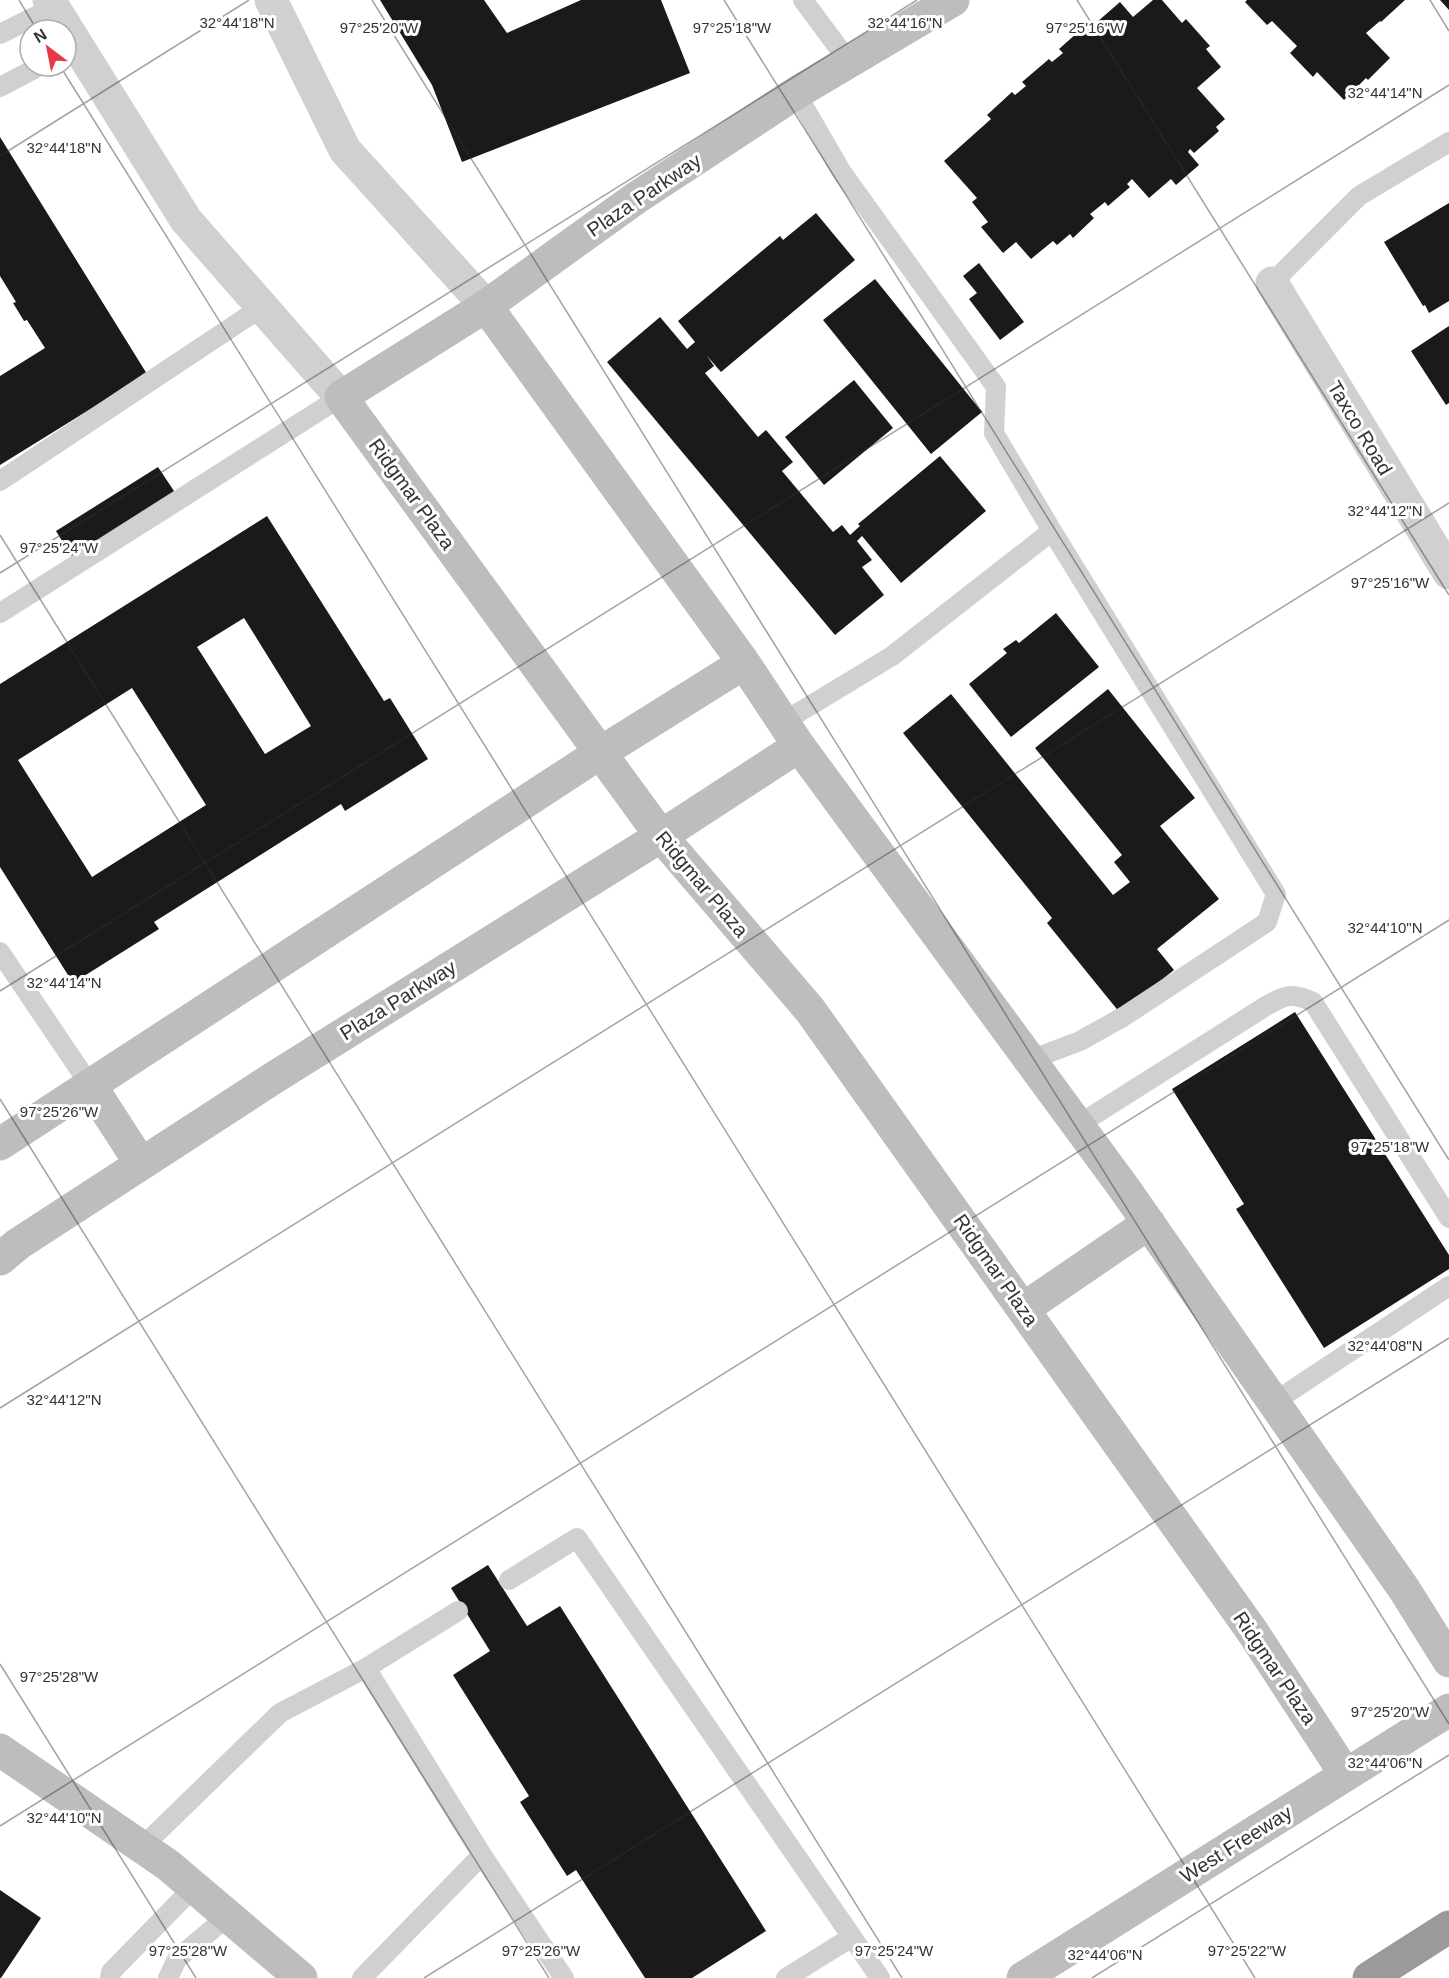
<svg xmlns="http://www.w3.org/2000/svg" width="1449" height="1978" font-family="Helvetica,sans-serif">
<rect width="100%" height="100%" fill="#fff"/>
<path fill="#1a1a1a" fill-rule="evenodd" d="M 380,0 L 484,0 L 507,33 L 581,0 L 661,0 L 690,73 L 462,162 L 432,85 Z
M 1153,0 L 1162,0 L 1182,23 L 1186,19 L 1210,46 L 1206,49 L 1221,67 L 1197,88 L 1225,119 L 1216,127 L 1219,131 L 1194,153 L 1190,149 L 1188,152 L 1199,165 L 1176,185 L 1171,179 L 1149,198 L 1132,179 L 1127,184 L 1130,187 L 1108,206 L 1105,202 L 1090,214 L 1094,218 L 1073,238 L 1070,234 L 1057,245 L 1053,241 L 1031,259 L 1016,242 L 1003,253 L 981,227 L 988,222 L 972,202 L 977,198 L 944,161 L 991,119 L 987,115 L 1012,92 L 1015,95 L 1026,86 L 1022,82 L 1049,59 L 1052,62 L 1063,53 L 1059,49 L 1086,25 L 1089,29 L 1120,2 L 1133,17 Z
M 1247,0 L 1405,0 L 1381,22 L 1380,21 L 1366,33 L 1390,58 L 1368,80 L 1366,78 L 1344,100 L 1317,72 L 1313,77 L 1290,53 L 1297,46 L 1272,21 L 1267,25 L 1245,2 Z
M 1440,0 L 1449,0 L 1449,10 Z
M 0,137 L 147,374 L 0,465 L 0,376 L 45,348 L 27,320 L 24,321 L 13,303 L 16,302 L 0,276 Z
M 1449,203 L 1449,301 L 1429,313 L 1425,305 L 1423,306 L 1384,242 Z
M 816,213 L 855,260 L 721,372 L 707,356 L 714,366 L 705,373 L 758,437 L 766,430 L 793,462 L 782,471 L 833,532 L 842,525 L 850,535 L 860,526 L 858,524 L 940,456 L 986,511 L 901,583 L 862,536 L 857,541 L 872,560 L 862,567 L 884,595 L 835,635 L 607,362 L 660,317 L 687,349 L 695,342 L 678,321 L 780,236 L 783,240 Z
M 979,263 L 1024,322 L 1000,340 L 969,299 L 977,293 L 963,276 Z
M 875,279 L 982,412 L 931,454 L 823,320 Z
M 1449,326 L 1449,403 L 1446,405 L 1411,351 Z
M 854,380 L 893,428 L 824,485 L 785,437 Z
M 158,467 L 176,494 L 73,559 L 56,531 Z
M 267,516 L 384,701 L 390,698 L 428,759 L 345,811 L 341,804 L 154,922 L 159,929 L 73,983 L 0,867 L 0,684 ZM 244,618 L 311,726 L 265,754 L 197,647 ZM 132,688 L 206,805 L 92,877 L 18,760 Z
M 1056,613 L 1099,667 L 1011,737 L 969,684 L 1007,653 L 1003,649 L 1016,640 L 1019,643 Z
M 1108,689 L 1195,798 L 1160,826 L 1219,899 L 1157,949 L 1174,970 L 1120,1013 L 1047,923 L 1052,918 L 903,733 L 951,694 L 1113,895 L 1130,882 L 1114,862 L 1122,855 L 1035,748 Z
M 1295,1012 L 1449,1255 L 1449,1269 L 1324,1348 L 1236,1209 L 1244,1204 L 1172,1089 Z
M 488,1565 L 527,1626 L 560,1606 L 766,1931 L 692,1978 L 645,1978 L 576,1870 L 567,1876 L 520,1802 L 529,1796 L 453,1675 L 490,1651 L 451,1588 Z
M 0,1890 L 41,1918 L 1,1978 L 0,1978 Z"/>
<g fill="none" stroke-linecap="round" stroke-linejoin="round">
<path stroke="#d0d0d0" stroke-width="20" d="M 803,0 L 849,62
M 0,34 L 54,7
M 0,87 L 40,66
M 1272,283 L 1359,196 L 1449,142
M 0,481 L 262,307
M 0,613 L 341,397
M 783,722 L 892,656 L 1052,531 L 994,433 L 996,387 L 841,171 L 796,93
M 0,952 L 90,1085
M 1030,1060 L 1080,1041 L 1123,1017 L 1267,922 L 1276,894 L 1052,531
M 1078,1125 L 1266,1006 C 1285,995 1292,992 1313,1002 L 1449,1218
M 1274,1402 L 1449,1286
M 509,1580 L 577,1538 L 852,1937 L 786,1978
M 366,1668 L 482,1855
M 142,1847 L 280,1713 L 366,1668 L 458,1611
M 852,1937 L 880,1978
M 110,1978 L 111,1972 L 194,1887
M 168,1978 L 177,1959 L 228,1916
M 362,1978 L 482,1855 L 564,1978"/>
<path stroke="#d0d0d0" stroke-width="33" d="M 49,0 L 186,220 L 341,397
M 271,0 L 345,150 L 486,306
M 1272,283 L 1449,573"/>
<path stroke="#bdbdbd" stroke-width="33" d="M 953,0 L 796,93 L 636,198 L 486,306 L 341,397 L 661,836 L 810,1010 L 1252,1631 L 1346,1775
M 486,306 L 744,663 L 799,746 L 1124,1188 L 1404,1589 L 1449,1661
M 90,1085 L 141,1164
M 0,1144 L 600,753 L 744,663
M 0,1259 L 18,1244 L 275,1077 L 661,836 L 799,746
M 1023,1309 L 1149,1223
M 0,1750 L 168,1865 L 301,1978
M 1023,1978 L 1449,1710"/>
<path stroke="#9a9a9a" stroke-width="33" d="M 1369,1978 L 1449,1927"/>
</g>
<path fill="none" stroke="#333" stroke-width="1.5" stroke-opacity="0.45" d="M 19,0 L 37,30M 372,0 L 1449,1724M 724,0 L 1449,1160M 1077,0 L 1449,595M 1430,0 L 1449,31M 60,66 L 1255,1978M 0,156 L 249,0M 0,535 L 902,1978M 0,573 L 917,0M 0,991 L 1449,85M 0,1099 L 549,1978M 0,1408 L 1449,503M 0,1664 L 196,1978M 0,1826 L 1449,920M 424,1978 L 1449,1338M 1092,1978 L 1449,1755"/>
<g text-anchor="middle" stroke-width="6" stroke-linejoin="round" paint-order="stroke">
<g font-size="20" fill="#333" stroke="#fff">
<text transform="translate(644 195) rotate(-34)" y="7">Plaza Parkway</text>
<text transform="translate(1360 428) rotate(59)" y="7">Taxco Road</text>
<text transform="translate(412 494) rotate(54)" y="7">Ridgmar Plaza</text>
<text transform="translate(702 884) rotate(50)" y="7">Ridgmar Plaza</text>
<text transform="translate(398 1000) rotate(-32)" y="7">Plaza Parkway</text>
<text transform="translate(996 1270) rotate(55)" y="7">Ridgmar Plaza</text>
<text transform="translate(1275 1668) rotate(56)" y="7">Ridgmar Plaza</text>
<text transform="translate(1236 1844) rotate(-32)" y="7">West Freeway</text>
</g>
</g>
<g font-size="15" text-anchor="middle" fill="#333" stroke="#fff" stroke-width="6" stroke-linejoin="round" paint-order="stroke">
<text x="905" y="28">32°44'16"N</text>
<text x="237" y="28">32°44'18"N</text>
<text x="379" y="33">97°25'20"W</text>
<text x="732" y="33">97°25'18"W</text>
<text x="1085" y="33">97°25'16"W</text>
<text x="1385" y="98">32°44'14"N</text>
<text x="64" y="153">32°44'18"N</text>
<text x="1385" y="516">32°44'12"N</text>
<text x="59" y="553">97°25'24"W</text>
<text x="1390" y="588">97°25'16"W</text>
<text x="1385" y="933">32°44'10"N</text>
<text x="64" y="988">32°44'14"N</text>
<text x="59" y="1117">97°25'26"W</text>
<text x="1390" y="1152">97°25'18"W</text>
<text x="1385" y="1351">32°44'08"N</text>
<text x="64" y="1405">32°44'12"N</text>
<text x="59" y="1682">97°25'28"W</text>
<text x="1390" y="1717">97°25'20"W</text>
<text x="1385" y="1768">32°44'06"N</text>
<text x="64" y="1823">32°44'10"N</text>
<text x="188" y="1956">97°25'28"W</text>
<text x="541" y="1956">97°25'26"W</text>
<text x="894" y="1956">97°25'24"W</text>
<text x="1247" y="1956">97°25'22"W</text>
<text x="1105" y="1960">32°44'06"N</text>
</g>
<g transform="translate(48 48) rotate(328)"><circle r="28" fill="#ffffff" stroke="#adadad" stroke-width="1.5"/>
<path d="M0-4.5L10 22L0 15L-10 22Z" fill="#e63946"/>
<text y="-9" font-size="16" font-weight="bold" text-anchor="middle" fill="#333333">N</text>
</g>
</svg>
